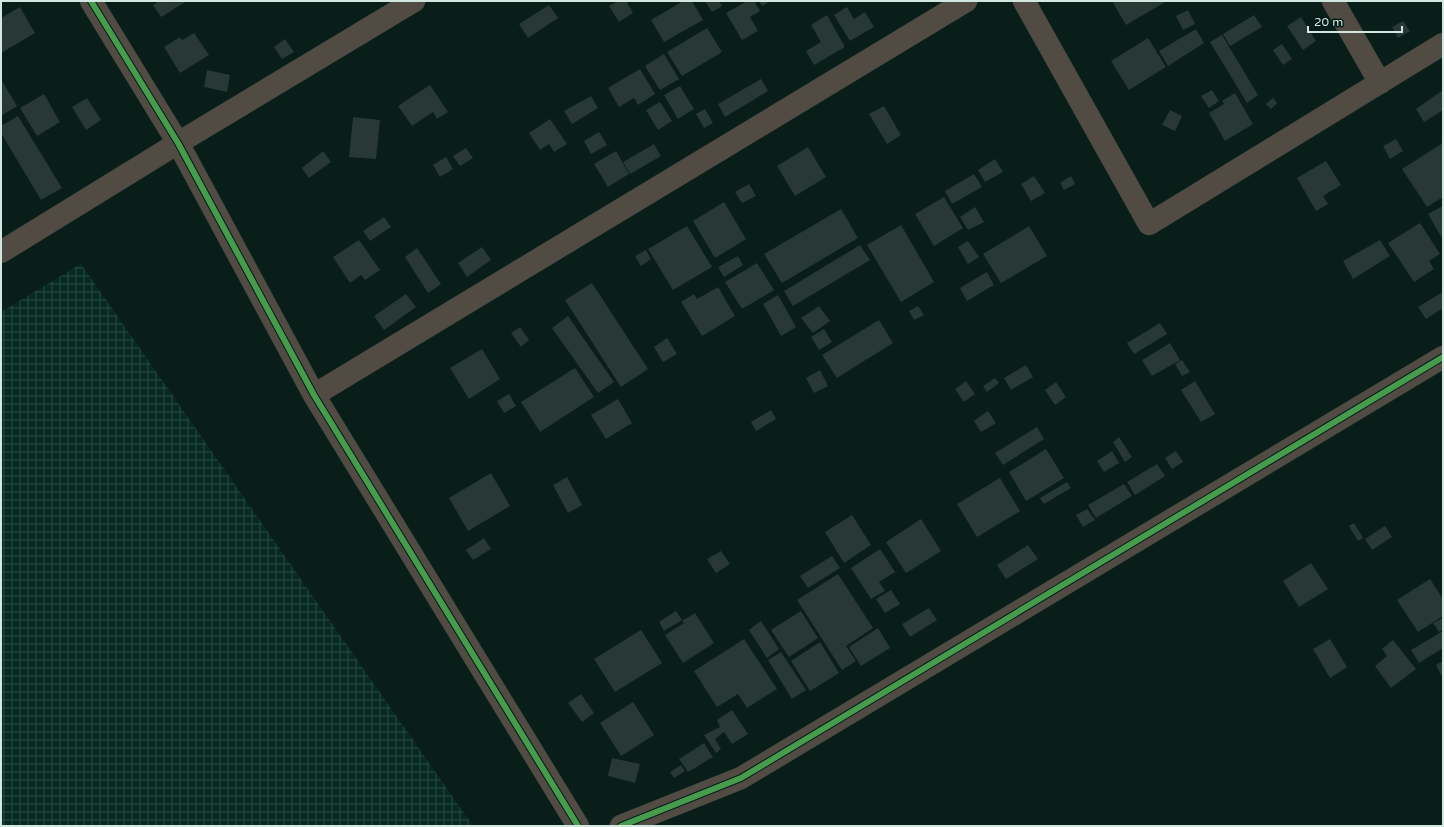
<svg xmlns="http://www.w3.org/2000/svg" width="1444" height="827" font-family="'Varela Round',sans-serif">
<defs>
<pattern id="industrial-grid" width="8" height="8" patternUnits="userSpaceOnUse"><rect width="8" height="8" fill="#072a22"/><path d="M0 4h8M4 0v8" fill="none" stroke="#2a4942"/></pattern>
</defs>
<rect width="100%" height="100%" fill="#091e19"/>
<path fill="url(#industrial-grid)" d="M 81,264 L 473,826 L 1,826 L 1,312 Z"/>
<path fill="#283834" d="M 159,1 L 187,1 L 161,17 L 153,5 Z
M 618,1 L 626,1 L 633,13 L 619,22 L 609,6 Z
M 683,1 L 692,1 L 703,20 L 664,42 L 651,20 Z
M 705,1 L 719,1 L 722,6 L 712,12 Z
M 747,1 L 754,1 L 760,11 L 750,17 L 758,31 L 742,40 L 726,13 Z
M 759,1 L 771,1 L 762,6 Z
M 1112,1 L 1167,1 L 1126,25 Z
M 549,5 L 558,18 L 528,38 L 519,24 Z
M 20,7 L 35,33 L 1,53 L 1,18 Z
M 847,7 L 854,19 L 865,12 L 874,27 L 850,41 L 834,15 Z
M 1188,10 L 1195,24 L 1183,30 L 1176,16 Z
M 827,15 L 845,47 L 814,65 L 806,51 L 821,42 L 811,25 Z
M 1254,15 L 1262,27 L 1230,46 L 1223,34 Z
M 1301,17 L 1316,41 L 1303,50 L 1287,26 Z
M 1403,21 L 1410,31 L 1398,38 L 1392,27 Z
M 707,28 L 722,52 L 682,76 L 667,52 Z
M 1196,29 L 1204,43 L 1168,66 L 1159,51 Z
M 194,33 L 209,55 L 180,73 L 164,47 L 180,37 L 182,40 Z
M 1222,35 L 1258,95 L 1247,103 L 1210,42 Z
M 1148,38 L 1166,67 L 1129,90 L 1111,61 Z
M 285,39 L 294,52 L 282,59 L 274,47 Z
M 1282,44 L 1292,59 L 1283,65 L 1273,50 Z
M 664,54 L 679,79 L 660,90 L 645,66 Z
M 640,69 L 655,94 L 638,105 L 634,98 L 619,107 L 608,88 Z
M 207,70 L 230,75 L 227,92 L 204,87 Z
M 1,79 L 17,106 L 1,116 Z
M 761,79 L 768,91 L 725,117 L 718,104 Z
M 430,85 L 448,112 L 437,119 L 433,112 L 412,126 L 398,106 Z
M 680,86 L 694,109 L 678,119 L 664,95 Z
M 1212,90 L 1219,101 L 1209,108 L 1201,96 Z
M 1443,90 L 1443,110 L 1424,122 L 1416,109 Z
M 1235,93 L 1253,124 L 1225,141 L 1209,113 L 1224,104 L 1222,101 Z
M 44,94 L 60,122 L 37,136 L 20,108 Z
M 591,96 L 598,108 L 572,124 L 564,111 Z
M 87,98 L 101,120 L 86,130 L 72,107 Z
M 1273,98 L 1277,103 L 1271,109 L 1266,104 Z
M 660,102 L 672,121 L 658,130 L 646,110 Z
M 884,106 L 901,135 L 887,144 L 869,114 Z
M 705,109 L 713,123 L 704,128 L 696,114 Z
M 1170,110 L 1182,116 L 1175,131 L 1162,125 Z
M 18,116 L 62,188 L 41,200 L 1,133 L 1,126 Z
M 353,117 L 380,120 L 376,159 L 349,157 Z
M 550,119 L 567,144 L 554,152 L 549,144 L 540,150 L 529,133 Z
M 599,132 L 607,145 L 591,154 L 584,141 Z
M 1396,139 L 1403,151 L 1390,159 L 1383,146 Z
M 1443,143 L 1443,197 L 1427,207 L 1402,169 Z
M 654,144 L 661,156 L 630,174 L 623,162 Z
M 808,147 L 826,177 L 795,196 L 777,166 Z
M 466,148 L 473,158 L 460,166 L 453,156 Z
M 323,151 L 331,162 L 309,178 L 302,168 Z
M 616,151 L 629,174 L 608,187 L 594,164 Z
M 446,157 L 453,169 L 440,177 L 433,165 Z
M 995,159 L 1003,172 L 985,182 L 978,170 Z
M 1326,161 L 1341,185 L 1323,196 L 1328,204 L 1316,211 L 1297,178 Z
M 974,174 L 982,187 L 952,204 L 945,191 Z
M 1034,176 L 1045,193 L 1031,201 L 1021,184 Z
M 1071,176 L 1075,184 L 1064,190 L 1060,183 Z
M 749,184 L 756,196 L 742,203 L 735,192 Z
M 944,197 L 963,228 L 934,246 L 915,214 Z
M 724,202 L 746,239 L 715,258 L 693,221 Z
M 1443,206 L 1443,240 L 1428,214 Z
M 975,207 L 984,222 L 968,230 L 960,217 Z
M 841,209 L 858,238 L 782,283 L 764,254 Z
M 384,217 L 391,227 L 370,241 L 363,231 Z
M 1420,223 L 1440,254 L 1429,261 L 1434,269 L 1414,282 L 1388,243 Z
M 901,225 L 934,282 L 901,302 L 867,245 Z
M 687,226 L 712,267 L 673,290 L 648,249 Z
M 1029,226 L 1047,256 L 1001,283 L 983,254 Z
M 359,240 L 380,270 L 365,280 L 361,275 L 350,283 L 333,257 Z
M 1380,240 L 1390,256 L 1353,279 L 1343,261 Z
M 968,241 L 979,257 L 968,264 L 958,247 Z
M 860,245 L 870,260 L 793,306 L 784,291 Z
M 482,247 L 491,260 L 467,277 L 458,263 Z
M 417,248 L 441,284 L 428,293 L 405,257 Z
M 646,250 L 651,259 L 641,266 L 635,256 Z
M 738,256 L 743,265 L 724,277 L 718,267 Z
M 757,263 L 774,290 L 742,309 L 725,282 Z
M 987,272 L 994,285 L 967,301 L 960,288 Z
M 592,283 L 648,369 L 621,387 L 565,300 Z
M 718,287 L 735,316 L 702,336 L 681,302 L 694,294 L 697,299 Z
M 1441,293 L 1443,295 L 1443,308 L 1426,319 L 1418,307 Z
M 406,294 L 416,307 L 384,330 L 374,316 Z
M 778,295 L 796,327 L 781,336 L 763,304 Z
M 819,306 L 830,321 L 813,333 L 801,318 Z
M 918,306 L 924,315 L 914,320 L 909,311 Z
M 568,316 L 614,382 L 598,393 L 552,328 Z
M 879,320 L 893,343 L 837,378 L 822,355 Z
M 1160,323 L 1167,334 L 1134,354 L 1127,343 Z
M 520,327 L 529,340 L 521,347 L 511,333 Z
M 824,329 L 832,342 L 819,350 L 811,337 Z
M 667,338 L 677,354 L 663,362 L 654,347 Z
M 1170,343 L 1180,360 L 1152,376 L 1142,360 Z
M 482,349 L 500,379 L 469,399 L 450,368 Z
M 1182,360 L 1190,372 L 1182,376 L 1175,364 Z
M 1026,365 L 1033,377 L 1011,390 L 1004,378 Z
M 575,368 L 594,397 L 540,432 L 521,402 Z
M 820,370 L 828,386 L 814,393 L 806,378 Z
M 995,378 L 999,383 L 987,392 L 983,386 Z
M 966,381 L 975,394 L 964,402 L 955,389 Z
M 1195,381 L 1215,414 L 1201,422 L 1181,390 Z
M 1056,382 L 1066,397 L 1055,405 L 1045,390 Z
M 509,394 L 516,406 L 504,413 L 497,401 Z
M 618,399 L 632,423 L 606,439 L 591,415 Z
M 771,410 L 776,419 L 756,431 L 751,422 Z
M 988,411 L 996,423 L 981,432 L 974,421 Z
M 1037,427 L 1044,439 L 1003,465 L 995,453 Z
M 1119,437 L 1132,457 L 1125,462 L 1113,442 Z
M 1046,449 L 1064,478 L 1026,501 L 1009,472 Z
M 1112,451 L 1119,463 L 1104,472 L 1097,461 Z
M 1176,451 L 1183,462 L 1172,469 L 1165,458 Z
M 1157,464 L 1165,476 L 1135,495 L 1127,482 Z
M 491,473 L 510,506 L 468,531 L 449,498 Z
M 567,477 L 582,505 L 568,513 L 553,485 Z
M 1000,478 L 1020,511 L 977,537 L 957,504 Z
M 1067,482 L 1071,488 L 1044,504 L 1040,498 Z
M 1124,484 L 1132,496 L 1096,518 L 1088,505 Z
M 1087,509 L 1095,520 L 1083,527 L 1076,515 Z
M 852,515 L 871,545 L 844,563 L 825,532 Z
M 921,519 L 941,551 L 906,573 L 886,542 Z
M 1354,523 L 1363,538 L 1358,541 L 1349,526 Z
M 1385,526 L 1392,537 L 1372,550 L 1365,539 Z
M 484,538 L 491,549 L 473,560 L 466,550 Z
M 1028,545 L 1038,559 L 1006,579 L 997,565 Z
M 880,549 L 895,572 L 879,582 L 885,591 L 871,599 L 851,568 Z
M 721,551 L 730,564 L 716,573 L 707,559 Z
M 832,556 L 840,568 L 808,588 L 800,576 Z
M 1311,563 L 1328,589 L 1299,607 L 1283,581 Z
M 838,574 L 873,628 L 846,646 L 856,661 L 842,670 L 797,600 Z
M 1430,579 L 1443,599 L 1443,616 L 1418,632 L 1397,600 Z
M 891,590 L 900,604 L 885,613 L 876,599 Z
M 929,608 L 937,620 L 910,637 L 902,624 Z
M 676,611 L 682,620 L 664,631 L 659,622 Z
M 801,611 L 818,638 L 789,657 L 771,630 Z
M 695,613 L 714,643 L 683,663 L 665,635 L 684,623 L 682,621 Z
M 1443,618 L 1443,629 L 1439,632 L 1433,623 Z
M 761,621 L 779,649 L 767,658 L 749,630 Z
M 878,628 L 890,648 L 861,666 L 849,647 Z
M 641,630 L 662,663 L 615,692 L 594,659 Z
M 1443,631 L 1443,648 L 1419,663 L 1411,650 Z
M 744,639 L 777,689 L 747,708 L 738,694 L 717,707 L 694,671 Z
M 1330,639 L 1347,667 L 1330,678 L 1313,649 Z
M 1393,640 L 1416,669 L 1391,688 L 1375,666 L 1387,656 L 1382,649 Z
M 820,642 L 839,673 L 810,691 L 791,661 Z
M 781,652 L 806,690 L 792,699 L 768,660 Z
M 1443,661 L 1443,679 L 1436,665 Z
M 581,694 L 594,713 L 582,722 L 568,703 Z
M 633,702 L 654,735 L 621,756 L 600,723 Z
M 732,710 L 748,734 L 732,744 L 724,732 L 715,739 L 721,749 L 716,753 L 704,735 L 720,727 L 717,720 Z
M 704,743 L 713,757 L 688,772 L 679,759 Z
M 612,758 L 640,764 L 635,783 L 608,776 Z
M 681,765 L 685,771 L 674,778 L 670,772 Z"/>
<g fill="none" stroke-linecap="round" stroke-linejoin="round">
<defs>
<path id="street" d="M 91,1 L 178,143 L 314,395 L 578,826
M 1024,1 L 1149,224 L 1443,44
M 1333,1 L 1380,83
M 1,252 L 178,143 L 414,1
M 314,395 L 966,1
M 621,826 L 741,778 L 1443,357"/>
</defs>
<use href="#street" stroke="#273834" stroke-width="23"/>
<use href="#street" stroke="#524b44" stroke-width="22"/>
<defs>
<path id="cycleway" d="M 91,1 L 178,143 L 314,395 L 578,826
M 621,826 L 741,778 L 1443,357"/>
</defs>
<use href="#cycleway" stroke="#011b15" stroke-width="8"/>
<use href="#cycleway" stroke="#469c4c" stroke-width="6"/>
</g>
<rect width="1444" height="827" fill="none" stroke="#d3e7e1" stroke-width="4"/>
<path d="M1308 26v6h94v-6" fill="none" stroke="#d3e7e1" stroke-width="2"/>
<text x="1314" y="26" font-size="12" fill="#d3e7e1" stroke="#011b15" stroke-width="3" paint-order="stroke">20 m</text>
</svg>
